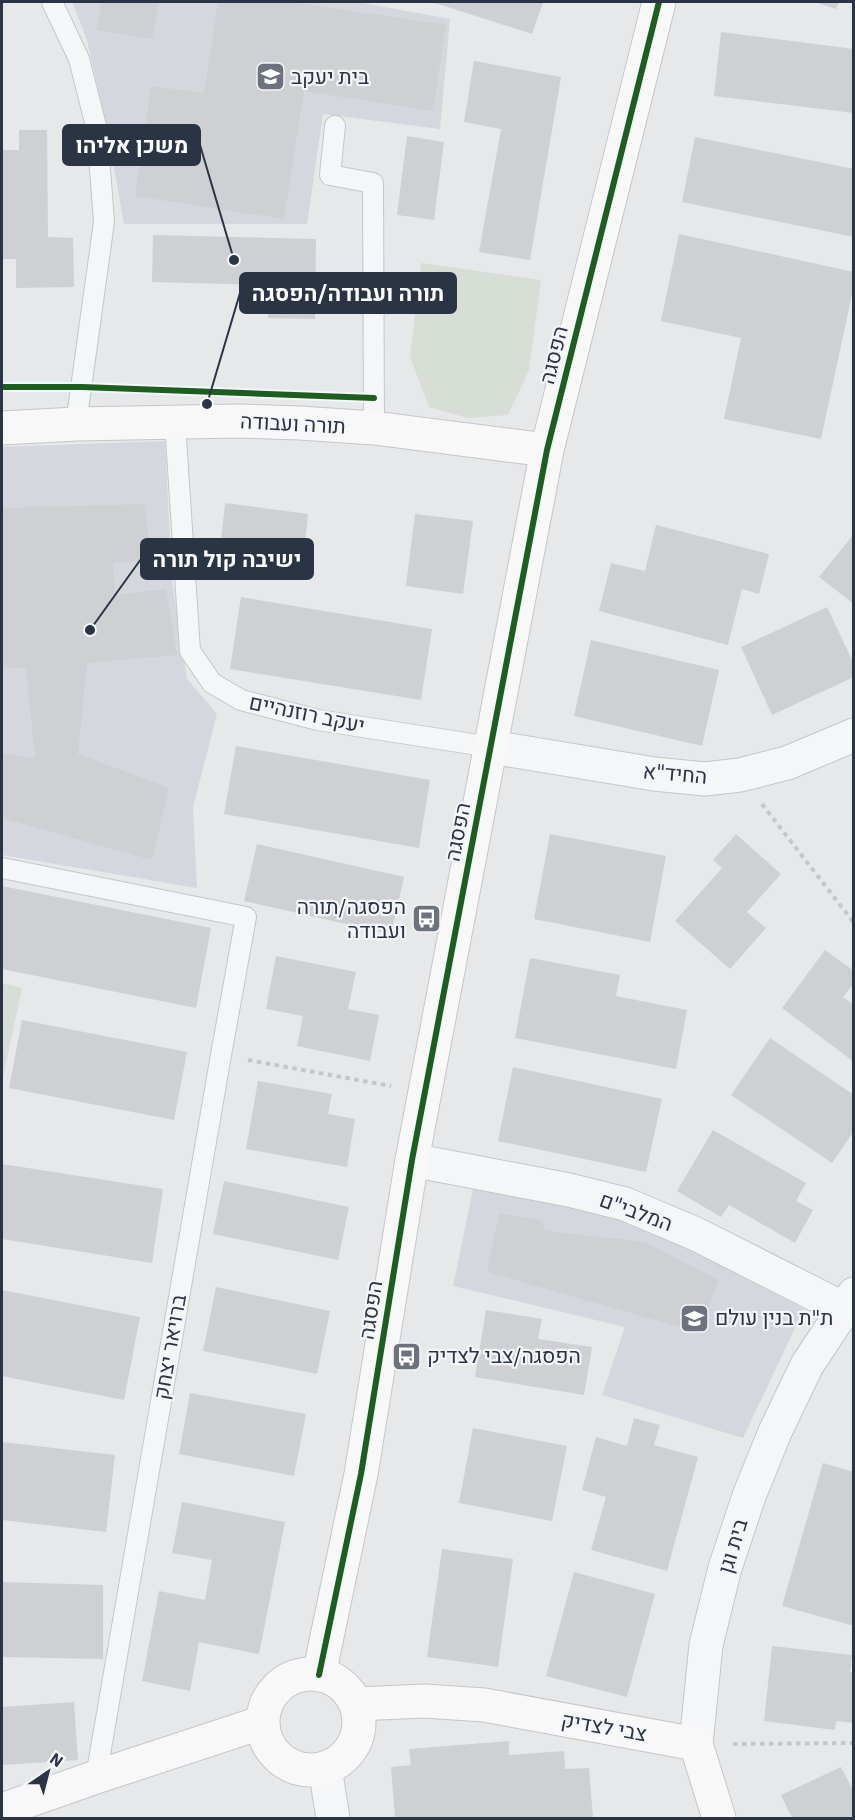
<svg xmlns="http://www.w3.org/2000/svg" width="855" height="1820" font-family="'IBM Plex Sans',Heebo,sans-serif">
<rect width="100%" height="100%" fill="#e6e8ea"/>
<path fill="#d4d7dd" d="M 72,2 L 358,2 L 450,19 L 440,129 L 323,114 L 307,224 L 124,224 L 107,128 L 87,40 Z
M 165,441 L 172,581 L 187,679 L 217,714 L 193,807 L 197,888 L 2,855 L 2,447 Z
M 474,1185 L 611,1215 L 680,1242 L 804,1309 L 743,1438 L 602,1395 L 625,1327 L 453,1286 Z"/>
<path fill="#d6ded6" d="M 421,263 L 541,280 L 529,370 L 508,415 L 468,418 L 429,407 L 410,357 Z
M 2,983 L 22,988 L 2,1082 Z"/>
<path fill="#ced0d3" d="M 101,2 L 158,2 L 153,39 L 97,30 Z
M 218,2 L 292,2 L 446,25 L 433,111 L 304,91 L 284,219 L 135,196 L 151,86 L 204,93 Z
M 432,2 L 543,2 L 532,34 Z
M 815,2 L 839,2 L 836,9 Z
M 721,32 L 854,49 L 854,113 L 714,96 Z
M 474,61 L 561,77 L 530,260 L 479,252 L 501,129 L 464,122 Z
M 19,130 L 47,130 L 48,237 L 73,238 L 74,287 L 16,288 L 16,259 L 2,259 L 2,150 L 19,150 Z
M 407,136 L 444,142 L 434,220 L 397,215 Z
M 695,137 L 854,169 L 854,237 L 682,202 Z
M 679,234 L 854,272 L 854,285 L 821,439 L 724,419 L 741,338 L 661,321 Z
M 153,235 L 316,239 L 315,319 L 268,318 L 268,285 L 152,282 Z
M 225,503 L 308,514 L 301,579 L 218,569 Z
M 144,504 L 152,560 L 113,563 L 115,595 L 166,589 L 177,655 L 87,663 L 78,754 L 169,788 L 152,860 L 2,818 L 2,753 L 35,758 L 26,668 L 2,667 L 2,508 Z
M 415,514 L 473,521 L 463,594 L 406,586 Z
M 656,525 L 769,554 L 759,594 L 742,589 L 728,645 L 599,611 L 611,563 L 645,571 Z
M 854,534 L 854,604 L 819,577 Z
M 241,597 L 432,629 L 421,700 L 230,669 Z
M 827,607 L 854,664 L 854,677 L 772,715 L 741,647 Z
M 591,640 L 719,670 L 702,746 L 574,716 Z
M 236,746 L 430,780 L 419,848 L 224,814 Z
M 550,834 L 666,856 L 650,942 L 534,919 Z
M 736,834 L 781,874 L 747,912 L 766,928 L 730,969 L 675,921 L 722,868 L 713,860 Z
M 257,844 L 404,877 L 391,934 L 244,901 Z
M 2,886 L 211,928 L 196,1008 L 2,969 Z
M 825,950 L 854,971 L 854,983 L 843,997 L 854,1005 L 854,1062 L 782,1008 Z
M 276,956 L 356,972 L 348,1009 L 379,1015 L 370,1061 L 297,1046 L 303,1016 L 266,1009 Z
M 530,958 L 620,975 L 616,996 L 687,1010 L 676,1069 L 515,1038 Z
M 22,1020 L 187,1052 L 174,1120 L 9,1088 Z
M 770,1038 L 854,1095 L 854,1131 L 832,1163 L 731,1095 Z
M 513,1067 L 662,1099 L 646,1172 L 498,1141 Z
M 258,1081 L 332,1094 L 328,1114 L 355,1119 L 347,1167 L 246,1149 Z
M 713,1130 L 806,1183 L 796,1201 L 813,1210 L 795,1243 L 729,1205 L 721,1217 L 677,1191 Z
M 2,1164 L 163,1189 L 152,1263 L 2,1239 Z
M 224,1181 L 349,1207 L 338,1260 L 213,1234 Z
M 499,1213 L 542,1221 L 545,1231 L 645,1242 L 718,1280 L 700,1333 L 487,1272 Z
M 216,1287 L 330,1311 L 317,1374 L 203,1351 Z
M 2,1290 L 140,1317 L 124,1400 L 2,1376 Z
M 486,1310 L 542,1319 L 538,1339 L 592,1347 L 584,1395 L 475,1377 Z
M 190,1393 L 306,1414 L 294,1476 L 179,1454 Z
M 634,1418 L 660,1425 L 654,1445 L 698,1457 L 667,1571 L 591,1550 L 606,1497 L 582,1490 L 596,1437 L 627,1446 Z
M 473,1428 L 567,1446 L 552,1521 L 459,1503 Z
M 2,1442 L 115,1455 L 106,1532 L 2,1520 Z
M 823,1463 L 854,1472 L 854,1626 L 782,1606 Z
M 182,1502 L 285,1522 L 259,1654 L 199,1642 L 190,1691 L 142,1681 L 159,1591 L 205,1600 L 212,1560 L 172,1553 Z
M 442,1549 L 513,1559 L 498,1667 L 427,1657 Z
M 574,1572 L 655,1594 L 627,1697 L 546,1676 Z
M 2,1582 L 103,1585 L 103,1659 L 2,1657 Z
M 772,1646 L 852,1655 L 850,1672 L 854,1672 L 854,1723 L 836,1721 L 835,1730 L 764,1721 Z
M 74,1702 L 78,1760 L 2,1765 L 2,1707 Z
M 509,1741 L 509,1755 L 564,1751 L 565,1769 L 589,1768 L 593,1818 L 395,1818 L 391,1767 L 411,1765 L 409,1749 Z
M 841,1767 L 854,1792 L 854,1818 L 792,1818 L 781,1795 Z"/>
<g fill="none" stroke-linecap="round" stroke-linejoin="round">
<defs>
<path id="lane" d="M 52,2 L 79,59 L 97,130 L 104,222 L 76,424
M 335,126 L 330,175 L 373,183 L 374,428
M 175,423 L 190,651 L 212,683 L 241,700 L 318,720 L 491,747
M 2,868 L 246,917 L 221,1055 L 96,1777"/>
<path id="street" d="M 491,747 L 654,774 L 705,779 L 740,775 L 787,763 L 854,735
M 412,1160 L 569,1190 L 625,1204 L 696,1234 L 844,1309
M 696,1744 L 706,1645 L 725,1568 L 749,1496 L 775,1432 L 807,1365 L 854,1294
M 325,1768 L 333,1818"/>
<path id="secondary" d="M 2,428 L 76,424 L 238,421 L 300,423 L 374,428 L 547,450
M263 1722a48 48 0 1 1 96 0a48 48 0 1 1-96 0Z
M 319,1675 L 361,1474 L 412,1160 L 547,450 L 659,2
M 356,1704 L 425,1701 L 484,1705 L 696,1744 L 719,1818
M 2,1810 L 96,1777 L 263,1722"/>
</defs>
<use href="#lane" stroke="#c4c6c8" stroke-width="22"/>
<use href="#street" stroke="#c4c6c8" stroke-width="35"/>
<use href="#secondary" stroke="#c4c6c8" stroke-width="35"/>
<path stroke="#c5c6ca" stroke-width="4" stroke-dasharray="4.5 4.5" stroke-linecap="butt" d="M 762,804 L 854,923
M 248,1060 L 391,1086
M 733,1744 L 854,1743"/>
<use href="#lane" stroke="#f5f6f7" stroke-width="20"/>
<use href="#street" stroke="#f5f6f7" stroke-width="33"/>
<use href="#secondary" stroke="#f8f8f8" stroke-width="33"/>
<defs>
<path id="cycleway" d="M 2,387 L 82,387 L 374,398
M 319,1675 L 361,1474 L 412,1160 L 547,450 L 659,2"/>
</defs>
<use href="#cycleway" stroke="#f4f6f9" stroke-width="10"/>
<use href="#cycleway" stroke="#1b5e20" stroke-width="6"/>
</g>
<defs>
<symbol id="school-square" viewBox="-11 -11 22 22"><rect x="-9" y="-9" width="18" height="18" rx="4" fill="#6c737f" stroke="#f4f6f9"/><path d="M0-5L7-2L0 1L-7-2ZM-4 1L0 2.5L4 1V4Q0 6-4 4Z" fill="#fff"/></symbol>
<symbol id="bus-square" viewBox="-11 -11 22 22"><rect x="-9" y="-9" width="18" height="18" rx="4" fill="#6c737f" stroke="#f4f6f9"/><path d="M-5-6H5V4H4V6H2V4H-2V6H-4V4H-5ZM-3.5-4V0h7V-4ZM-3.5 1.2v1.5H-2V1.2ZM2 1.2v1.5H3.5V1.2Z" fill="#fff"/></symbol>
</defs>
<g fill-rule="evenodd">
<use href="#school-square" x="254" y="60" width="33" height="33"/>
<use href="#bus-square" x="410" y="902" width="33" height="33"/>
<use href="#school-square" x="678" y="1302" width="33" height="33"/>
<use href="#bus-square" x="390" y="1340" width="33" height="33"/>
</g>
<g text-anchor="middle" stroke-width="4.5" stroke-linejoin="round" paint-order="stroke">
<g font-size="21" fill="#2b3445" stroke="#f4f6f9" text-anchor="start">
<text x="291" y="84">בית יעקב</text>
<text x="406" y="914" text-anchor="end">הפסגה/תורה<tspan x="406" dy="24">ועבודה</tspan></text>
<text x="715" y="1325">ת"ת בנין עולם</text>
<text x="427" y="1363">הפסגה/צבי לצדיק</text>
</g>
<g font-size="21" fill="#2b3445" stroke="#f4f6f9">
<text transform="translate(554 355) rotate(-76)" y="7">הפסגה</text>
<text transform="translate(293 424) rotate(3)" y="7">תורה ועבודה</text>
<text transform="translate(307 714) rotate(12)" y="7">יעקב רוזנהיים</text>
<text transform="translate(675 774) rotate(5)" y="7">החיד"א</text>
<text transform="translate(458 832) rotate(-79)" y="7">הפסגה</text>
<text transform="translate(636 1212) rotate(20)" y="7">המלבי"ם</text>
<text transform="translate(371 1310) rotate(-81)" y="7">הפסגה</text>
<text transform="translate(170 1347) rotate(-80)" y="7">ברויאר יצחק</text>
<text transform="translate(733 1546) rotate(-73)" y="7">בית וגן</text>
<text transform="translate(604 1727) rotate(10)" y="7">צבי לצדיק</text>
</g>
</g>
<path fill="none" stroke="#2b3445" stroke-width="2" d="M234 260L200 145M207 404L240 293M90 630L141 559"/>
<g fill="#2b3445" stroke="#f4f6f9" stroke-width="2">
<circle cx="234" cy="260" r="6"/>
<circle cx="207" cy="404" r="6"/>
<circle cx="90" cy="630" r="6"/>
</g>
<g fill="#2b3445" stroke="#2b3445" stroke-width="2">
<rect x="63" y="125" width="137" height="40" rx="6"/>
<rect x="240" y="273" width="216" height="40" rx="6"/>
<rect x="141" y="539" width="172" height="40" rx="6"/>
</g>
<g font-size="22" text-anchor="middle" font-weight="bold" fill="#fff">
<text x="132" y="153">משכן אליהו</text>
<text x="348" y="301">תורה ועבודה/הפסגה</text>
<text x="227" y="567">ישיבה קול תורה</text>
</g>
<rect width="855" height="1820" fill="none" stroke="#2b3445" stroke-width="6"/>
<g transform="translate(48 1772) rotate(35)" stroke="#f4f6f9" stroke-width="4.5" paint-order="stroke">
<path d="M0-4.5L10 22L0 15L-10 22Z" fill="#2b3445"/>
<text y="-9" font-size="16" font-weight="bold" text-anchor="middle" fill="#2b3445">N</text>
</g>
</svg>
